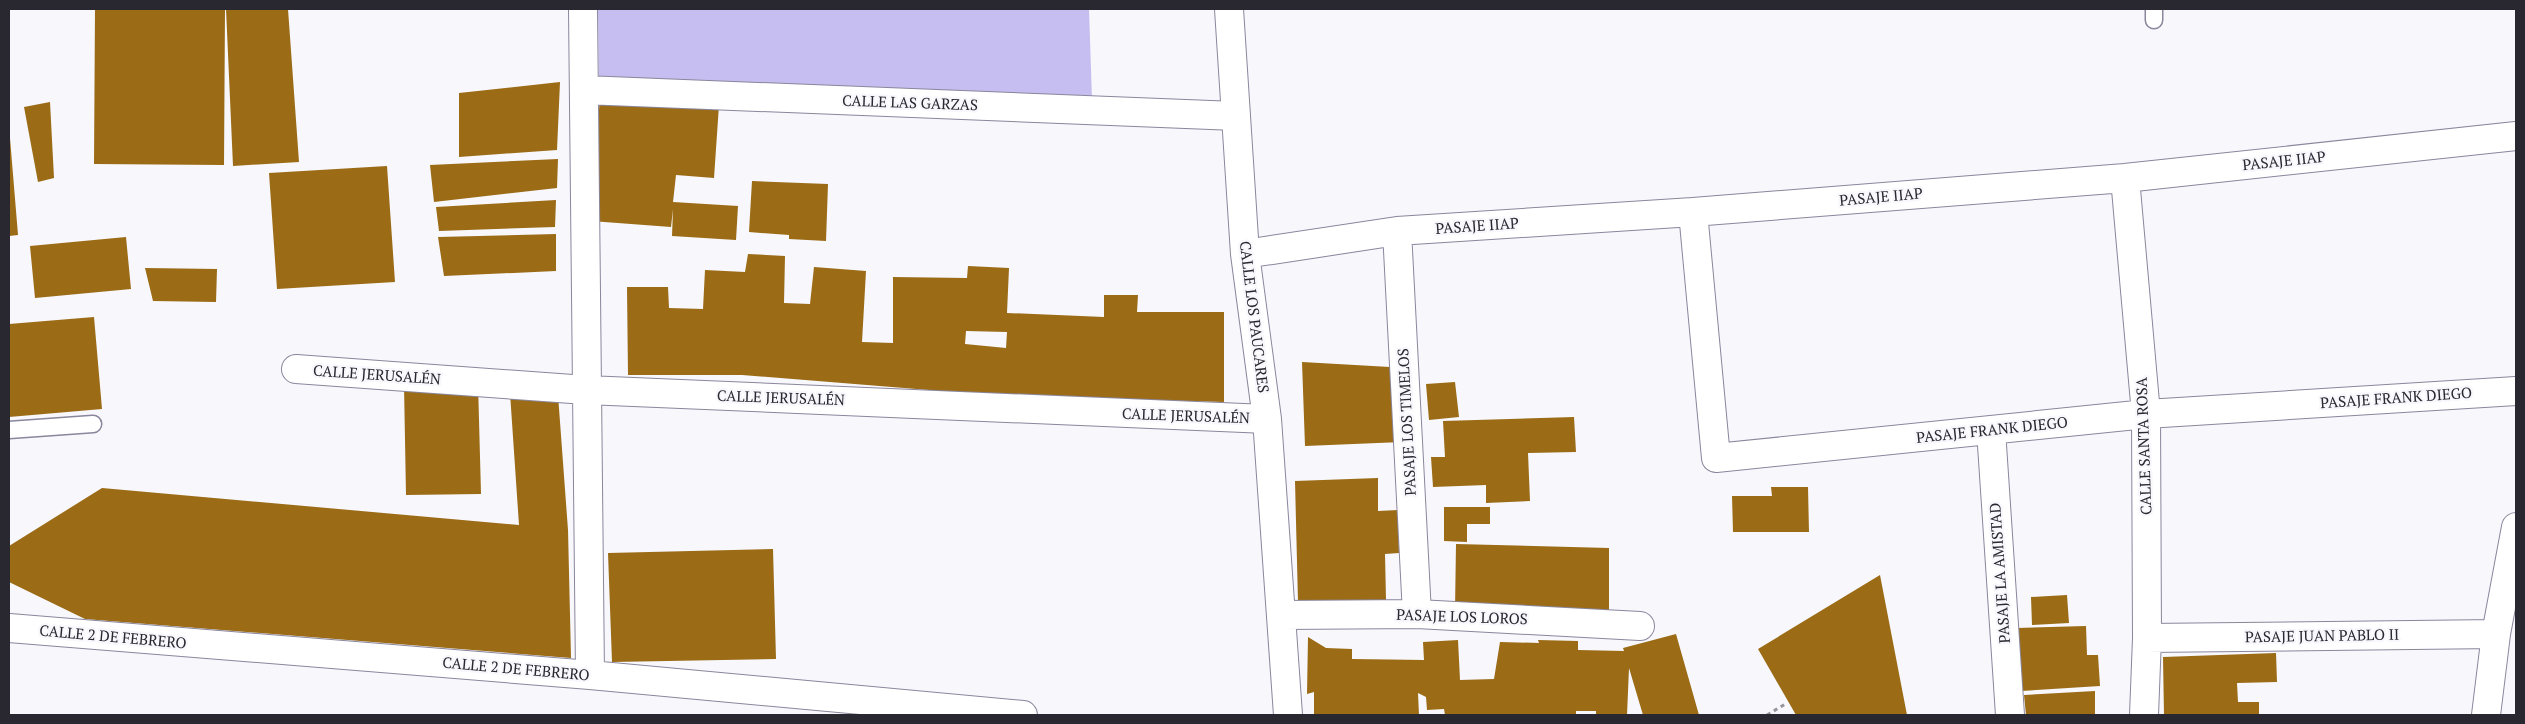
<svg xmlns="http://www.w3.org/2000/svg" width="2525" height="724" font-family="'PT Serif',serif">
<rect width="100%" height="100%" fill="#f7f7fc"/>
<path fill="#c6bef0" d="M 598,9 L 1089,9 L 1092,100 L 599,82 Z"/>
<path fill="#9b6b15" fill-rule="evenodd" d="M 95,9 L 225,9 L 224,165 L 94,164 Z
M 226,9 L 288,9 L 299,162 L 233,166 Z
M 560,82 L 557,150 L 459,157 L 459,93 Z
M 600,96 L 719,105 L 714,178 L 676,175 L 673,202 L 738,206 L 736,240 L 672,236 L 673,209 L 671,227 L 591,221 Z
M 50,102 L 54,178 L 38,182 L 24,107 Z
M 9,126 L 18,235 L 9,236 Z
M 558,159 L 557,188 L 434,202 L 430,165 Z
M 387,166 L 395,282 L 277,289 L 269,173 Z
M 752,181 L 828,184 L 826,241 L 789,239 L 789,235 L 749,232 Z
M 556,200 L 555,227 L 439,231 L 436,207 Z
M 556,234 L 556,271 L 444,276 L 438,237 Z
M 126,237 L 131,289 L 35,298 L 30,246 Z
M 748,254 L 785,256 L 784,303 L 810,304 L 814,267 L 866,271 L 862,342 L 893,343 L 893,277 L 967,278 L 968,266 L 1009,268 L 1007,313 L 1104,317 L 1104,295 L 1138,295 L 1137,312 L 1224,312 L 1224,402 L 1003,396 L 742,375 L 628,375 L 627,287 L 668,287 L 669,308 L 703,309 L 705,270 L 745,272 ZM 966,331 L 1007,332 L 1006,348 L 965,344 Z
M 145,268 L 217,269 L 216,302 L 153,301 Z
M 94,317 L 102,409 L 9,417 L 9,324 Z
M 1302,362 L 1390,367 L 1393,408 L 1402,442 L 1305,446 Z
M 1455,382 L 1459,417 L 1429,420 L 1426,384 Z
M 478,383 L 481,494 L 406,495 L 404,385 Z
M 510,393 L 558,395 L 568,530 L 571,658 L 85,619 L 9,582 L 9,546 L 102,488 L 519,525 Z
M 1574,417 L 1576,452 L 1528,453 L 1530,501 L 1486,503 L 1486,485 L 1433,487 L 1431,457 L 1445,457 L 1443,421 Z
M 1378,478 L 1378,511 L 1398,510 L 1399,553 L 1385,554 L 1386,600 L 1298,602 L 1295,481 Z
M 1771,487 L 1808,487 L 1809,532 L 1733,532 L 1732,496 L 1772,496 Z
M 1444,507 L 1490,507 L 1490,524 L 1467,524 L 1467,542 L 1444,541 Z
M 1456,544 L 1609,548 L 1609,615 L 1455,610 Z
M 773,549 L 776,659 L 612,662 L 608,553 Z
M 1880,575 L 1907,715 L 1796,715 L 1758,649 Z
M 2067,595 L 2069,623 L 2032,625 L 2031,597 Z
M 2086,626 L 2087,655 L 2098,655 L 2100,686 L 2021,691 L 2017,628 Z
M 1676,634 L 1699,715 L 1643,715 L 1629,668 L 1627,715 L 1596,715 L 1596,711 L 1576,711 L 1576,715 L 1445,715 L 1444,709 L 1427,710 L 1426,697 L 1418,693 L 1419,715 L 1314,715 L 1314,692 L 1307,694 L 1308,637 L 1326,648 L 1352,649 L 1352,659 L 1424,660 L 1423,642 L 1458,640 L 1460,680 L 1494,679 L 1500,642 L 1539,643 L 1538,640 L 1578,641 L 1578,650 L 1624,651 L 1623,648 Z
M 2276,653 L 2277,682 L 2237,683 L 2238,702 L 2259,702 L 2259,715 L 2164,715 L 2163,657 Z
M 2095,691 L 2095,715 L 2026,715 L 2024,695 Z"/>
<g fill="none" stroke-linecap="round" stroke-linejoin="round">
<defs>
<path id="service" d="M 2154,9 L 2154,20
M 9,430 L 93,424"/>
<path id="minor" d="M 583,9 L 590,675
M 1229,9 L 1245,254 L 1267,419 L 1288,715
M 584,90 L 1236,116
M 2125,178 L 2146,414 L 2147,638 L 2144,715
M 1693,212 L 1716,458 L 2146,414 L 2516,391
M 1397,231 L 1417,614
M 1245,254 L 1397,231 L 1693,212 L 2125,178 L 2516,136
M 296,369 L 586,390 L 1267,419
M 1991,430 L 2010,715
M 1283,615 L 1417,614 L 1640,626
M 9,628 L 590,675 L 1023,715
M 2147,638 L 2496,634
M 2486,715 L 2496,634 L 2516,527"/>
</defs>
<use href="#service" stroke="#8a869c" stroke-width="19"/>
<use href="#minor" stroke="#8a869c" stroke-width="30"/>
<path stroke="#95949b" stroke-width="3" stroke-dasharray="4 4" stroke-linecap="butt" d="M 1767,715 L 1787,703"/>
<use href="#service" stroke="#fff" stroke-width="16"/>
<use href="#minor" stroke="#fff" stroke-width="28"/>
</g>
<g text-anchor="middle" stroke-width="4.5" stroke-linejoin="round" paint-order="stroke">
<g font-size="15" fill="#292730" stroke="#f7f7fc">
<text transform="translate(910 103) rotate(2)" y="5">CALLE LAS GARZAS</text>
<text transform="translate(2284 161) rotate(-6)" y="5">PASAJE IIAP</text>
<text transform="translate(1881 197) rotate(-5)" y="5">PASAJE IIAP</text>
<text transform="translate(1477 226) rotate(-4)" y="5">PASAJE IIAP</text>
<text transform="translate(1254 317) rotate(83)" y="5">CALLE LOS PAUCARES</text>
<text transform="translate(377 375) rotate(4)" y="5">CALLE JERUSALÉN</text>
<text transform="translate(781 398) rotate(2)" y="5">CALLE JERUSALÉN</text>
<text transform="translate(2396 398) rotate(-4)" y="5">PASAJE FRANK DIEGO</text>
<text transform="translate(1186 416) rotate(2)" y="5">CALLE JERUSALÉN</text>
<text transform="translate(1407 422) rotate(-93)" y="5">PASAJE LOS TIMELOS</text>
<text transform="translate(1992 430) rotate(-6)" y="5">PASAJE FRANK DIEGO</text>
<text transform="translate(2144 446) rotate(-92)" y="5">CALLE SANTA ROSA</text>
<text transform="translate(2000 573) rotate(-94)" y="5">PASAJE LA AMISTAD</text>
<text transform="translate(1462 617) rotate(2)" y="5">PASAJE LOS LOROS</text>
<text transform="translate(2322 636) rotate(-1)" y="5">PASAJE JUAN PABLO II</text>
<text transform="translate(113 637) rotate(5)" y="5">CALLE 2 DE FEBRERO</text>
<text transform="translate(516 669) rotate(5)" y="5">CALLE 2 DE FEBRERO</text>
</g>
</g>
<rect width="2525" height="724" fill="none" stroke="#292730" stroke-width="20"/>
</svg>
